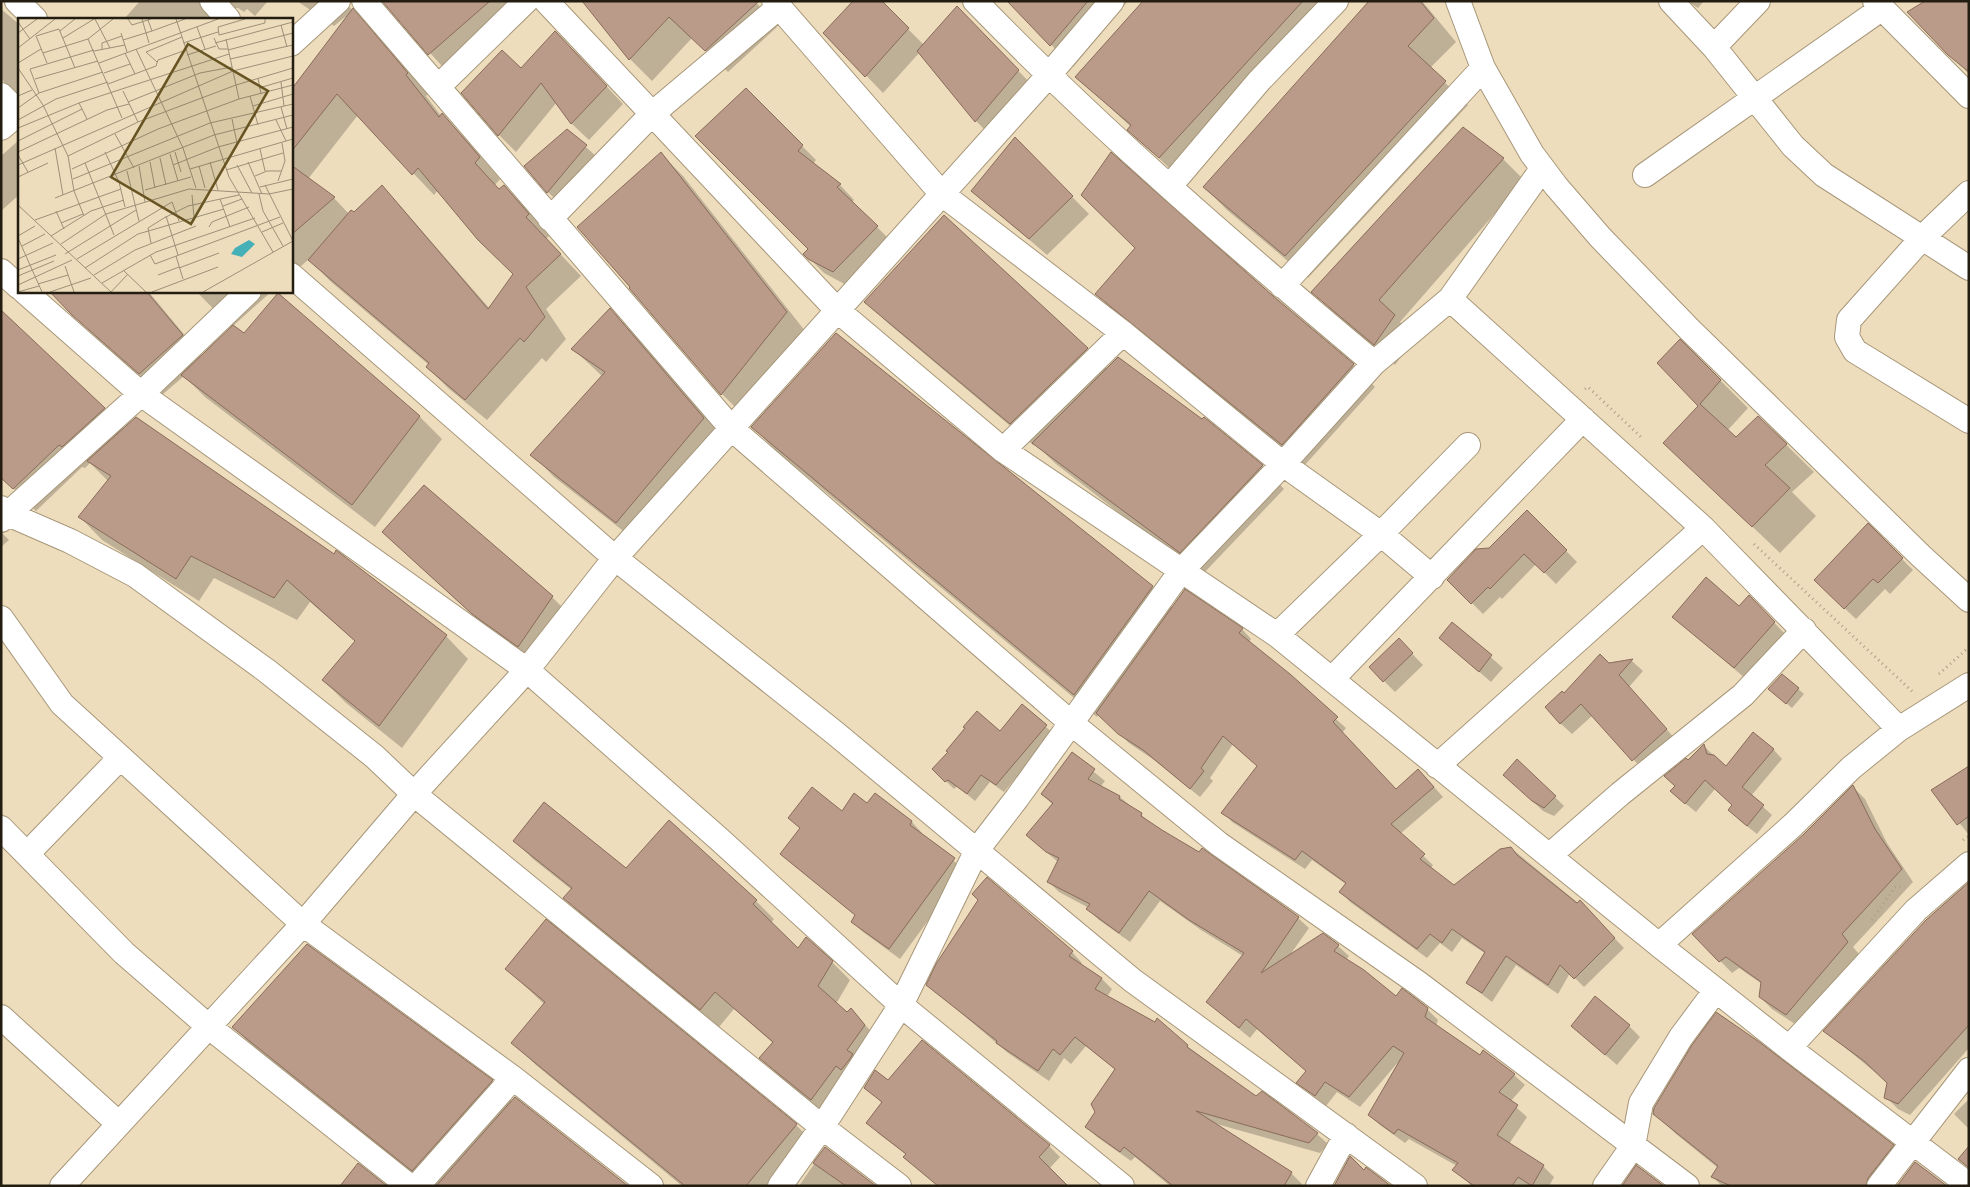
<svg xmlns="http://www.w3.org/2000/svg" width="1970" height="1187" font-family="Lato,sans-serif">
<rect width="100%" height="100%" fill="#eeddbd"/>
<path fill="#0003" fill-rule="evenodd" d="M 140,1 L 268,1 L 255,16 L 247,9 L 244,12 L 238,8 L 230,8 L 219,19 L 124,19 Z
M 297,1 L 342,1 L 353,10 L 428,94 L 426,96 L 441,116 L 463,136 L 500,179 L 495,185 L 500,190 L 504,186 L 525,207 L 549,236 L 546,239 L 581,276 L 546,309 L 566,339 L 546,362 L 542,358 L 487,420 L 448,388 L 427,367 L 429,365 L 330,281 L 309,259 L 291,275 L 291,82 L 296,86 L 350,13 L 334,26 ZM 358,115 L 434,195 L 438,190 L 515,274 L 490,309 L 402,208 L 381,187 L 354,213 L 349,214 L 334,198 L 308,179 Z
M 383,1 L 527,1 L 451,76 Z
M 583,1 L 755,1 L 777,27 L 728,72 L 692,38 L 652,81 L 630,59 Z
M 880,1 L 924,45 L 957,8 L 1035,88 L 993,138 L 976,121 L 920,52 L 883,93 L 825,33 Z
M 1008,1 L 1128,1 L 1073,67 Z
M 1145,1 L 1346,1 L 1182,180 L 1129,130 L 1131,127 L 1077,77 Z
M 1371,1 L 1422,1 L 1456,42 L 1430,68 L 1468,105 L 1308,278 L 1227,210 L 1204,187 Z
M 1687,1 L 1704,1 L 1698,8 Z
M 1969,1 L 1969,74 L 1949,54 Z
M 1,9 L 19,24 L 19,96 L 1,79 Z
M 572,49 L 623,104 L 589,140 L 572,124 L 557,102 L 516,152 L 499,135 L 521,70 Z
M 746,90 L 816,160 L 813,164 L 840,185 L 854,200 L 852,202 L 892,242 L 848,286 L 824,273 L 805,254 L 810,249 Z
M 1463,129 L 1503,159 L 1524,180 L 1400,322 L 1415,337 L 1395,365 L 1333,312 L 1312,291 Z
M 567,130 L 597,157 L 559,203 L 548,192 Z
M 1015,139 L 1089,214 L 1047,255 L 973,191 Z
M 19,140 L 19,195 L 1,211 L 1,156 Z
M 660,153 L 683,176 L 809,336 L 744,416 L 722,394 Z
M 1164,203 L 1353,365 L 1375,387 L 1304,466 L 1119,316 L 1097,294 L 1137,248 Z
M 51,291 L 148,291 L 202,356 L 232,328 L 196,291 L 272,291 L 233,326 L 244,334 L 419,416 L 442,439 L 375,527 L 205,397 L 184,376 L 162,395 L 96,337 Z
M 866,302 L 1087,349 L 1108,369 L 1203,421 L 1204,419 L 1262,466 L 1284,489 L 1203,574 L 1171,553 L 1056,464 L 1035,444 L 1033,445 L 889,324 Z
M 610,310 L 632,332 L 726,441 L 640,544 L 554,477 L 532,454 L 602,376 L 573,349 Z
M 1,313 L 125,429 L 446,636 L 468,659 L 402,748 L 346,703 L 323,680 L 356,642 L 310,602 L 297,620 L 214,578 L 199,601 L 102,540 L 80,517 L 108,481 L 90,463 L 85,468 L 82,467 L 36,511 L 1,476 Z
M 836,334 L 1152,587 L 1173,608 L 1242,629 L 1251,639 L 1249,642 L 1346,728 L 1342,733 L 1396,790 L 1428,780 L 1443,797 L 1400,834 L 1433,865 L 1430,869 L 1454,887 L 1511,848 L 1589,912 L 1624,948 L 1584,987 L 1570,973 L 1558,994 L 1516,965 L 1492,1002 L 1467,983 L 1486,954 L 1462,938 L 1452,952 L 1440,943 L 1427,958 L 1350,902 L 1341,892 L 1347,885 L 1312,860 L 1305,869 L 1232,822 L 1223,812 L 1258,766 L 1233,744 L 1210,778 L 1213,781 L 1200,797 L 1154,760 L 1129,743 L 1099,714 L 1097,717 L 775,450 L 753,427 Z
M 1658,363 L 1720,380 L 1748,408 L 1727,431 L 1736,439 L 1758,417 L 1814,472 L 1792,492 L 1816,516 L 1780,553 L 1693,470 L 1700,406 Z
M 1527,511 L 1577,562 L 1556,584 L 1536,564 L 1502,599 L 1500,597 L 1483,614 L 1449,580 L 1489,550 Z
M 1868,525 L 1913,570 L 1890,594 L 1885,589 L 1856,619 L 1827,592 Z
M 1,532 L 9,540 L 1,547 Z
M 406,554 L 552,597 L 574,619 L 541,669 L 496,636 Z
M 1749,596 L 1785,634 L 1746,679 L 1674,617 L 1740,607 Z
M 1452,623 L 1503,668 L 1491,682 L 1440,638 Z
M 1399,640 L 1423,665 L 1395,692 L 1370,667 Z
M 1632,661 L 1643,671 L 1629,687 L 1677,741 L 1644,771 L 1593,715 L 1572,734 L 1560,723 L 1564,695 L 1609,664 Z
M 1782,675 L 1804,694 L 1792,708 L 1775,694 Z
M 1022,706 L 1054,734 L 1004,792 L 990,782 L 975,801 L 957,786 L 954,789 L 934,769 L 1000,733 Z
M 1704,746 L 1726,768 L 1773,749 L 1782,759 L 1751,796 L 1772,815 L 1757,834 L 1739,820 L 1733,805 L 1715,789 L 1696,812 L 1682,801 L 1689,762 Z
M 1072,754 L 1105,781 L 1100,787 L 1120,797 L 1153,825 L 1298,918 L 1309,928 L 1290,955 L 1338,946 L 1349,956 L 1346,960 L 1396,998 L 1427,1009 L 1438,1020 L 1436,1026 L 1480,1057 L 1514,1075 L 1525,1085 L 1510,1102 L 1527,1117 L 1509,1144 L 1543,1166 L 1554,1177 L 1549,1186 L 1472,1186 L 1454,1170 L 1457,1166 L 1409,1139 L 1405,1143 L 1380,1125 L 1369,1115 L 1399,1061 L 1360,1107 L 1337,1092 L 1326,1106 L 1298,1083 L 1307,1072 L 1257,1029 L 1250,1038 L 1207,1002 L 1243,956 L 1201,930 L 1160,901 L 1130,942 L 1099,920 L 1088,909 L 1089,908 L 1059,892 L 1048,881 L 1058,862 L 1038,845 L 1053,805 L 1042,794 Z
M 1969,767 L 1969,835 L 1933,790 Z
M 1514,784 L 1555,797 L 1564,806 L 1554,816 L 1543,811 Z
M 1853,787 L 1865,799 L 1887,843 L 1913,882 L 1853,947 L 1859,954 L 1798,1026 L 1772,1009 L 1760,997 L 1762,984 L 1739,968 L 1732,973 L 1694,934 L 1803,836 Z
M 875,795 L 912,822 L 922,833 L 921,834 L 965,870 L 900,959 L 863,932 L 852,922 L 856,916 L 781,854 L 801,829 L 789,818 L 842,812 L 867,804 Z
M 515,841 L 756,901 L 774,919 L 771,923 L 798,950 L 832,962 L 850,980 L 836,1004 L 848,1014 L 851,1010 L 883,1044 L 829,1117 L 779,1076 L 761,1058 L 773,1043 L 734,1009 L 719,1027 L 583,916 L 565,898 L 572,890 L 533,859 Z
M 1969,884 L 1969,1048 L 1910,1115 L 1898,1109 L 1886,1097 L 1888,1083 L 1825,1031 Z
M 1072,952 L 1082,963 L 1080,965 L 1102,979 L 1112,989 L 1107,997 L 1187,1046 L 1256,1097 L 1317,1134 L 1328,1144 L 1320,1153 L 1213,1123 L 1291,1173 L 1302,1184 L 1301,1186 L 1170,1186 L 1135,1157 L 1131,1161 L 1097,1137 L 1087,1127 L 1097,1112 L 1116,1070 L 1086,1046 L 1071,1064 L 1064,1058 L 1049,1081 L 1008,1053 L 928,985 Z
M 507,969 L 796,1125 L 818,1147 L 787,1186 L 682,1186 L 536,1065 L 513,1043 L 544,1004 Z
M 1572,1026 L 1629,1026 L 1640,1037 L 1617,1065 Z
M 234,1027 L 492,1081 L 512,1101 L 627,1186 L 427,1186 L 256,1050 Z
M 922,1042 L 1049,1146 L 1060,1157 L 1049,1169 L 907,1155 L 879,1134 L 868,1122 L 882,1103 L 866,1087 L 888,1082 Z
M 1969,1099 L 1969,1129 L 1954,1114 Z
M 1654,1113 L 1890,1144 L 1911,1164 L 1893,1186 L 1722,1186 L 1713,1177 L 1718,1168 L 1676,1134 Z
M 825,1148 L 874,1186 L 799,1186 Z"/>
<path fill="#ba9a88" stroke="#896b5a" d="M 382,1 L 490,1 L 428,55 Z
M 582,1 L 759,1 L 705,51 L 669,17 L 629,60 Z
M 853,1 L 882,1 L 909,28 L 865,77 L 823,33 Z
M 1007,1 L 1088,1 L 1050,46 Z
M 1143,1 L 1303,1 L 1159,158 L 1127,130 L 1131,125 L 1075,77 Z
M 1369,1 L 1420,1 L 1434,18 L 1408,46 L 1446,81 L 1285,256 L 1203,187 Z
M 1925,1 L 1969,1 L 1969,72 L 1948,55 L 1907,12 Z
M 957,6 L 1019,70 L 975,122 L 917,51 Z
M 353,8 L 408,73 L 406,75 L 439,117 L 442,113 L 480,157 L 475,163 L 499,189 L 504,185 L 529,214 L 526,217 L 561,254 L 526,287 L 545,317 L 524,342 L 520,338 L 465,400 L 426,367 L 429,363 L 308,260 L 351,210 L 354,212 L 382,185 L 488,309 L 513,274 L 478,240 L 418,168 L 412,175 L 337,94 L 291,152 L 291,90 Z
M 555,31 L 607,86 L 571,124 L 541,83 L 498,136 L 461,93 L 502,50 L 521,68 Z
M 746,88 L 803,145 L 798,151 L 841,184 L 837,187 L 878,226 L 833,272 L 808,259 L 803,254 L 808,249 L 695,136 Z
M 1463,127 L 1504,158 L 1379,300 L 1395,315 L 1374,345 L 1311,292 Z
M 567,129 L 587,145 L 547,193 L 524,166 Z
M 1015,137 L 1073,196 L 1029,239 L 971,191 Z
M 661,152 L 787,312 L 721,395 L 629,288 L 630,287 L 577,227 Z
M 1111,152 L 1273,296 L 1354,364 L 1282,445 L 1095,294 L 1135,248 L 1081,195 Z
M 291,165 L 335,197 L 291,235 Z
M 944,215 L 1088,348 L 1010,424 L 864,302 Z
M 49,291 L 146,291 L 183,335 L 139,374 L 72,315 Z
M 278,293 L 420,416 L 352,505 L 181,375 L 233,325 L 244,333 Z
M 610,308 L 704,418 L 616,523 L 530,455 L 605,372 L 571,349 Z
M 1,310 L 105,408 L 62,447 L 59,445 L 13,489 L 1,478 Z
M 836,333 L 1153,586 L 1074,695 L 751,427 Z
M 1680,339 L 1721,380 L 1700,404 L 1736,437 L 1758,416 L 1787,444 L 1765,465 L 1790,488 L 1752,527 L 1663,443 L 1698,406 L 1657,363 Z
M 1118,357 L 1202,419 L 1204,417 L 1263,465 L 1180,553 L 1032,443 Z
M 136,417 L 334,554 L 336,550 L 447,635 L 379,726 L 322,680 L 355,641 L 287,580 L 274,598 L 191,556 L 176,579 L 78,517 L 111,476 L 87,461 Z
M 424,485 L 553,596 L 518,647 L 472,614 L 382,532 Z
M 1527,510 L 1567,550 L 1544,573 L 1524,554 L 1490,589 L 1488,587 L 1471,604 L 1447,580 L 1476,549 L 1489,548 Z
M 1868,523 L 1903,558 L 1878,583 L 1873,579 L 1844,609 L 1814,580 Z
M 1706,577 L 1739,606 L 1749,595 L 1775,622 L 1734,668 L 1672,617 Z
M 1185,589 L 1243,628 L 1239,633 L 1290,674 L 1338,717 L 1333,722 L 1396,789 L 1418,769 L 1434,787 L 1391,824 L 1425,854 L 1420,859 L 1454,885 L 1500,849 L 1511,847 L 1517,855 L 1577,903 L 1580,900 L 1615,938 L 1574,979 L 1560,965 L 1548,985 L 1506,956 L 1482,993 L 1466,983 L 1485,952 L 1452,929 L 1442,943 L 1430,934 L 1417,949 L 1339,892 L 1346,883 L 1302,851 L 1295,860 L 1221,813 L 1257,766 L 1223,736 L 1201,768 L 1204,771 L 1190,789 L 1143,750 L 1118,734 L 1096,713 Z
M 1452,622 L 1492,655 L 1479,672 L 1439,638 Z
M 1399,638 L 1413,653 L 1383,682 L 1369,667 Z
M 1600,654 L 1609,663 L 1633,659 L 1619,675 L 1667,729 L 1632,761 L 1581,704 L 1560,724 L 1545,707 L 1562,691 L 1564,693 Z
M 1782,674 L 1799,688 L 1786,704 L 1768,689 Z
M 1022,704 L 1047,725 L 996,785 L 981,775 L 967,794 L 948,780 L 945,782 L 932,769 L 948,752 L 946,751 L 965,728 L 963,727 L 977,711 L 1000,731 Z
M 1753,732 L 1774,749 L 1742,787 L 1764,805 L 1747,826 L 1728,810 L 1732,805 L 1705,780 L 1685,804 L 1670,791 L 1675,786 L 1664,776 L 1686,758 L 1688,760 L 1704,744 L 1707,754 L 1714,755 L 1726,766 Z
M 1072,752 L 1095,769 L 1088,779 L 1120,796 L 1119,799 L 1142,813 L 1141,816 L 1162,830 L 1199,852 L 1202,848 L 1299,917 L 1261,973 L 1323,933 L 1339,945 L 1334,951 L 1364,970 L 1396,996 L 1402,988 L 1428,1008 L 1425,1017 L 1480,1055 L 1483,1050 L 1515,1074 L 1499,1092 L 1518,1105 L 1497,1135 L 1544,1165 L 1532,1186 L 1518,1177 L 1512,1186 L 1474,1186 L 1452,1170 L 1458,1163 L 1398,1129 L 1394,1134 L 1368,1115 L 1404,1053 L 1393,1046 L 1349,1097 L 1325,1082 L 1315,1096 L 1296,1083 L 1306,1071 L 1246,1019 L 1239,1028 L 1206,1002 L 1244,953 L 1189,920 L 1149,891 L 1119,933 L 1086,909 L 1090,904 L 1047,882 L 1059,858 L 1046,852 L 1026,835 L 1053,803 L 1041,794 Z
M 1517,759 L 1556,796 L 1544,808 L 1532,801 L 1503,775 Z
M 1969,766 L 1969,816 L 1957,825 L 1931,790 Z
M 1853,785 L 1875,829 L 1902,869 L 1842,934 L 1848,942 L 1786,1015 L 1759,997 L 1761,982 L 1726,957 L 1719,962 L 1692,934 L 1803,835 Z
M 812,787 L 842,811 L 854,793 L 867,803 L 875,793 L 912,821 L 910,825 L 955,858 L 889,949 L 851,922 L 855,915 L 780,854 L 800,828 L 788,818 Z
M 544,802 L 626,868 L 669,820 L 757,900 L 753,904 L 798,948 L 806,937 L 833,961 L 818,986 L 847,1012 L 851,1008 L 865,1025 L 847,1050 L 853,1054 L 849,1060 L 841,1070 L 836,1066 L 811,1100 L 759,1058 L 773,1042 L 715,992 L 700,1010 L 563,898 L 572,888 L 513,841 Z
M 987,877 L 1073,951 L 1069,956 L 1102,978 L 1095,989 L 1155,1022 L 1157,1018 L 1188,1045 L 1187,1047 L 1256,1096 L 1262,1091 L 1318,1133 L 1309,1143 L 1196,1111 L 1292,1172 L 1284,1186 L 1173,1186 L 1124,1147 L 1120,1152 L 1085,1127 L 1095,1112 L 1091,1104 L 1115,1069 L 1075,1037 L 1060,1055 L 1053,1049 L 1038,1071 L 996,1043 L 997,1041 L 926,985 L 936,964 L 978,900 L 972,894 Z
M 1969,882 L 1969,1025 L 1898,1104 L 1884,1098 L 1887,1083 L 1864,1061 L 1823,1031 L 1926,920 Z
M 546,919 L 797,1124 L 746,1186 L 685,1186 L 511,1043 L 545,1002 L 505,969 Z
M 307,944 L 493,1080 L 412,1171 L 232,1027 Z
M 1595,996 L 1630,1025 L 1605,1055 L 1571,1026 Z
M 1716,1012 L 1758,1041 L 1894,1145 L 1868,1178 L 1866,1186 L 1731,1186 L 1711,1177 L 1718,1166 L 1653,1114 L 1654,1108 L 1692,1045 Z
M 922,1040 L 1050,1145 L 1039,1157 L 1068,1186 L 938,1186 L 903,1157 L 906,1154 L 866,1123 L 882,1102 L 864,1088 L 875,1070 L 888,1080 Z
M 515,1097 L 628,1186 L 436,1186 Z
M 1969,1146 L 1969,1168 L 1958,1159 Z
M 825,1147 L 876,1186 L 846,1186 L 813,1163 Z
M 1350,1156 L 1364,1170 L 1366,1167 L 1391,1186 L 1334,1186 Z
M 1915,1162 L 1947,1186 L 1897,1186 Z
M 358,1163 L 387,1186 L 340,1186 Z
M 1636,1165 L 1664,1186 L 1622,1186 Z"/>
<g fill="none" stroke-linecap="round" stroke-linejoin="round">
<defs>
<path id="minor" d="M 17,1 L 35,19
M 212,1 L 228,19
M 364,1 L 732,429 L 1070,722 L 1219,844 L 1418,983 L 1687,1186
M 546,1 L 837,310 L 1003,450 L 1277,635 L 1659,945 L 1789,1048 L 1969,1185
M 774,1 L 942,194 L 1123,333 L 1283,464 L 1381,534 L 1432,577
M 975,1 C 1100,130 1237,248 1374,363
M 1458,1 L 1483,68 L 1532,154 L 1556,186 L 1600,237 L 1689,329 L 1921,556 L 1969,600
M 1671,1 L 1714,47 L 1793,146 L 1824,175 L 1969,268
M 1875,1 L 1969,96
M 291,44 L 338,1
M 1714,47 L 1758,1
M 438,87 L 526,1
M 1,95 L 19,113
M 1,128 L 19,113
M 1645,175 L 1881,9
M 1170,186 L 1259,81 L 1336,1
M 1969,193 L 1923,237 L 1849,320 L 1847,337 L 1855,351 L 1969,421
M 550,219 L 652,114 L 779,7
M 1,271 L 19,287
M 291,275 L 615,558 L 835,733 L 1132,980 L 1415,1186
M 1282,286 L 1483,68
M 24,291 L 141,394 L 527,670 L 719,839 L 901,1005 L 1122,1186
M 1450,299 L 1703,528 L 1899,729
M 1003,450 L 1123,333
M 1,508 L 8,514 L 70,541 L 135,575 L 267,671 L 375,757 L 414,794 L 822,1127 L 899,1186
M 1,520 L 141,394 L 249,291
M 1,618 L 62,704 L 303,924 L 513,1078 L 651,1186
M 1277,635 L 1381,534 L 1468,445
M 1333,678 L 1583,419
M 1437,766 L 1703,528
M 1,828 L 124,953 L 208,1026 L 409,1186
M 27,854 L 120,758
M 1550,855 L 1620,794 L 1743,695 L 1804,630
M 1659,945 L 1793,825 L 1851,768 L 1899,729 L 1969,685
M 1,1017 L 119,1124
M 1789,1048 L 1916,910 L 1969,864
M 62,1186 L 303,924 L 414,794 L 527,670 L 615,558 L 1048,76 L 1112,1
M 417,1186 L 513,1078
M 780,1186 L 822,1127 L 901,1005 L 977,850 L 1017,798 L 1181,571 L 1283,464 L 1374,363 L 1450,299 L 1542,169
M 1318,1186 L 1346,1135
M 1605,1186 L 1633,1146 L 1641,1103 L 1681,1037 L 1716,990
M 1879,1186 L 1969,1070"/>
</defs>
<use href="#minor" stroke="#a79779" stroke-width="26"/>
<path stroke="#ad9f86" stroke-width="3" stroke-dasharray="1 4" stroke-linecap="butt" d="M 1585,389 L 1588,387 L 1641,437
M 1754,544 L 1914,693
M 1939,674 L 1969,647
M 1963,840 L 1969,836
M 1872,920 L 1895,887 L 1905,886"/>
<use href="#minor" stroke="#fff" stroke-width="24"/>
</g>
<g transform="translate(18 18)">
<rect width="275" height="275" fill="#eeddbd"/>
<path d="M 231,222 L 237,226 L 224,239 L 213,236 L 217,230 Z" fill="#45b0b7"/>
<path fill="none" stroke="#9d9078" stroke-width="1" d="M 77,1 L 92,30M 110,1 L 114,7 L 133,1M 124,1 L 131,25M 158,1 L 211,159 L 255,234M 227,1 L 200,9 L 201,17 L 247,5 L 247,1M 0,4 L 12,21M 263,7 L 269,29M 179,9 L 187,31M 42,13 L 57,1M 134,13 L 167,1M 0,15 L 19,1M 103,15 L 109,34M 18,18 L 41,11 L 57,50M 18,18 L 29,45M 45,20 L 76,1M 196,20 L 201,31 L 210,31M 70,21 L 104,100M 208,21 L 221,81M 105,22 L 134,13 L 130,2M 165,25 L 200,14M 197,25 L 275,4M 0,30 L 37,1M 118,31 L 165,130 L 178,170M 84,32 L 84,25 L 104,18M 210,32 L 275,15M 76,33 L 107,27M 25,35 L 70,21 L 95,1M 107,35 L 117,56M 169,37 L 198,28M 212,41 L 275,27M 139,44 L 128,34 L 164,19M 0,45 L 23,31M 81,45 L 200,1M 0,50 L 25,87 L 50,138 L 56,173 L 66,198M 86,55 L 112,46M 240,60 L 243,76M 17,61 L 80,43M 263,64 L 266,88M 90,66 L 138,48 L 140,42 L 168,32M 241,70 L 275,60M 105,73 L 120,104M 21,75 L 12,51 L 76,32M 0,78 L 14,72M 232,78 L 240,107M 110,84 L 182,55 L 214,49M 61,85 L 69,101M 235,88 L 275,76M 263,89 L 269,111M 0,90 L 21,75 L 85,54M 214,101 L 219,125M 0,102 L 38,81 L 90,64M 258,102 L 268,123M 0,110 L 61,85 L 211,36M 97,116 L 116,150M 0,123 L 64,91M 37,130 L 45,177M 242,131 L 247,153M 0,134 L 89,92 L 111,86M 87,134 L 101,164 L 107,189M 157,134 L 163,154M 152,136 L 160,163M 0,137 L 10,154M 50,138 L 120,104 L 218,67 L 275,50M 142,140 L 148,167M 132,144 L 137,170M 192,144 L 200,172M 230,144 L 244,176M 67,145 L 96,217M 0,147 L 215,53 L 275,38M 155,147 L 200,129 L 275,109M 219,147 L 234,175M 121,148 L 127,184M 181,148 L 187,170M 54,151 L 140,111 L 221,81 L 275,67M 172,151 L 275,121M 208,152 L 265,135M 109,153 L 121,203M 237,158 L 249,153 L 263,153M 0,159 L 30,145M 55,161 L 192,105 L 275,86M 260,163 L 267,143 L 264,125M 247,167 L 275,223M 242,169 L 275,161M 127,172 L 173,159M 241,176 L 245,193 L 265,228M 174,177 L 176,199M 37,180 L 196,117 L 275,97M 202,181 L 212,209M 0,187 L 93,274M 205,188 L 224,181M 38,193 L 46,211M 148,198 L 160,237M 17,202 L 103,171M 43,205 L 65,196M 191,209 L 194,204 L 231,189M 244,214 L 265,205M 0,218 L 17,208M 33,218 L 73,193 L 106,182M 0,220 L 24,274M 133,225 L 130,210 L 146,200 L 170,188 L 221,177M 43,226 L 88,196 L 171,171 L 251,176 L 275,171M 4,228 L 27,216M 47,236 L 118,192M 132,237 L 137,246 L 262,199M 158,238 L 165,261M 0,241 L 35,225M 59,241 L 154,184 L 161,203M 47,248 L 56,274M 67,250 L 120,216 L 206,191M 161,250 L 201,235M 0,252 L 38,237M 105,252 L 128,274M 76,257 L 117,232 L 178,208M 140,257 L 161,249M 0,258 L 36,243M 84,265 L 138,234 L 237,200M 20,266 L 50,257M 0,267 L 54,242M 0,274 L 21,268M 32,274 L 73,260M 93,274 L 110,256M 134,274 L 200,249M 185,274 L 275,223"/>
<path fill="#675422" fill-opacity="0.15" stroke="#675422" stroke-width="2.5" d="M 170,26 L 250,73 L 173,206 L 93,159 Z"/>
<rect width="275" height="275" fill="none" stroke="#231d11" stroke-width="2.5"/>
</g>
<rect width="1970" height="1187" fill="none" stroke="#231d11" stroke-width="5"/>
</svg>
